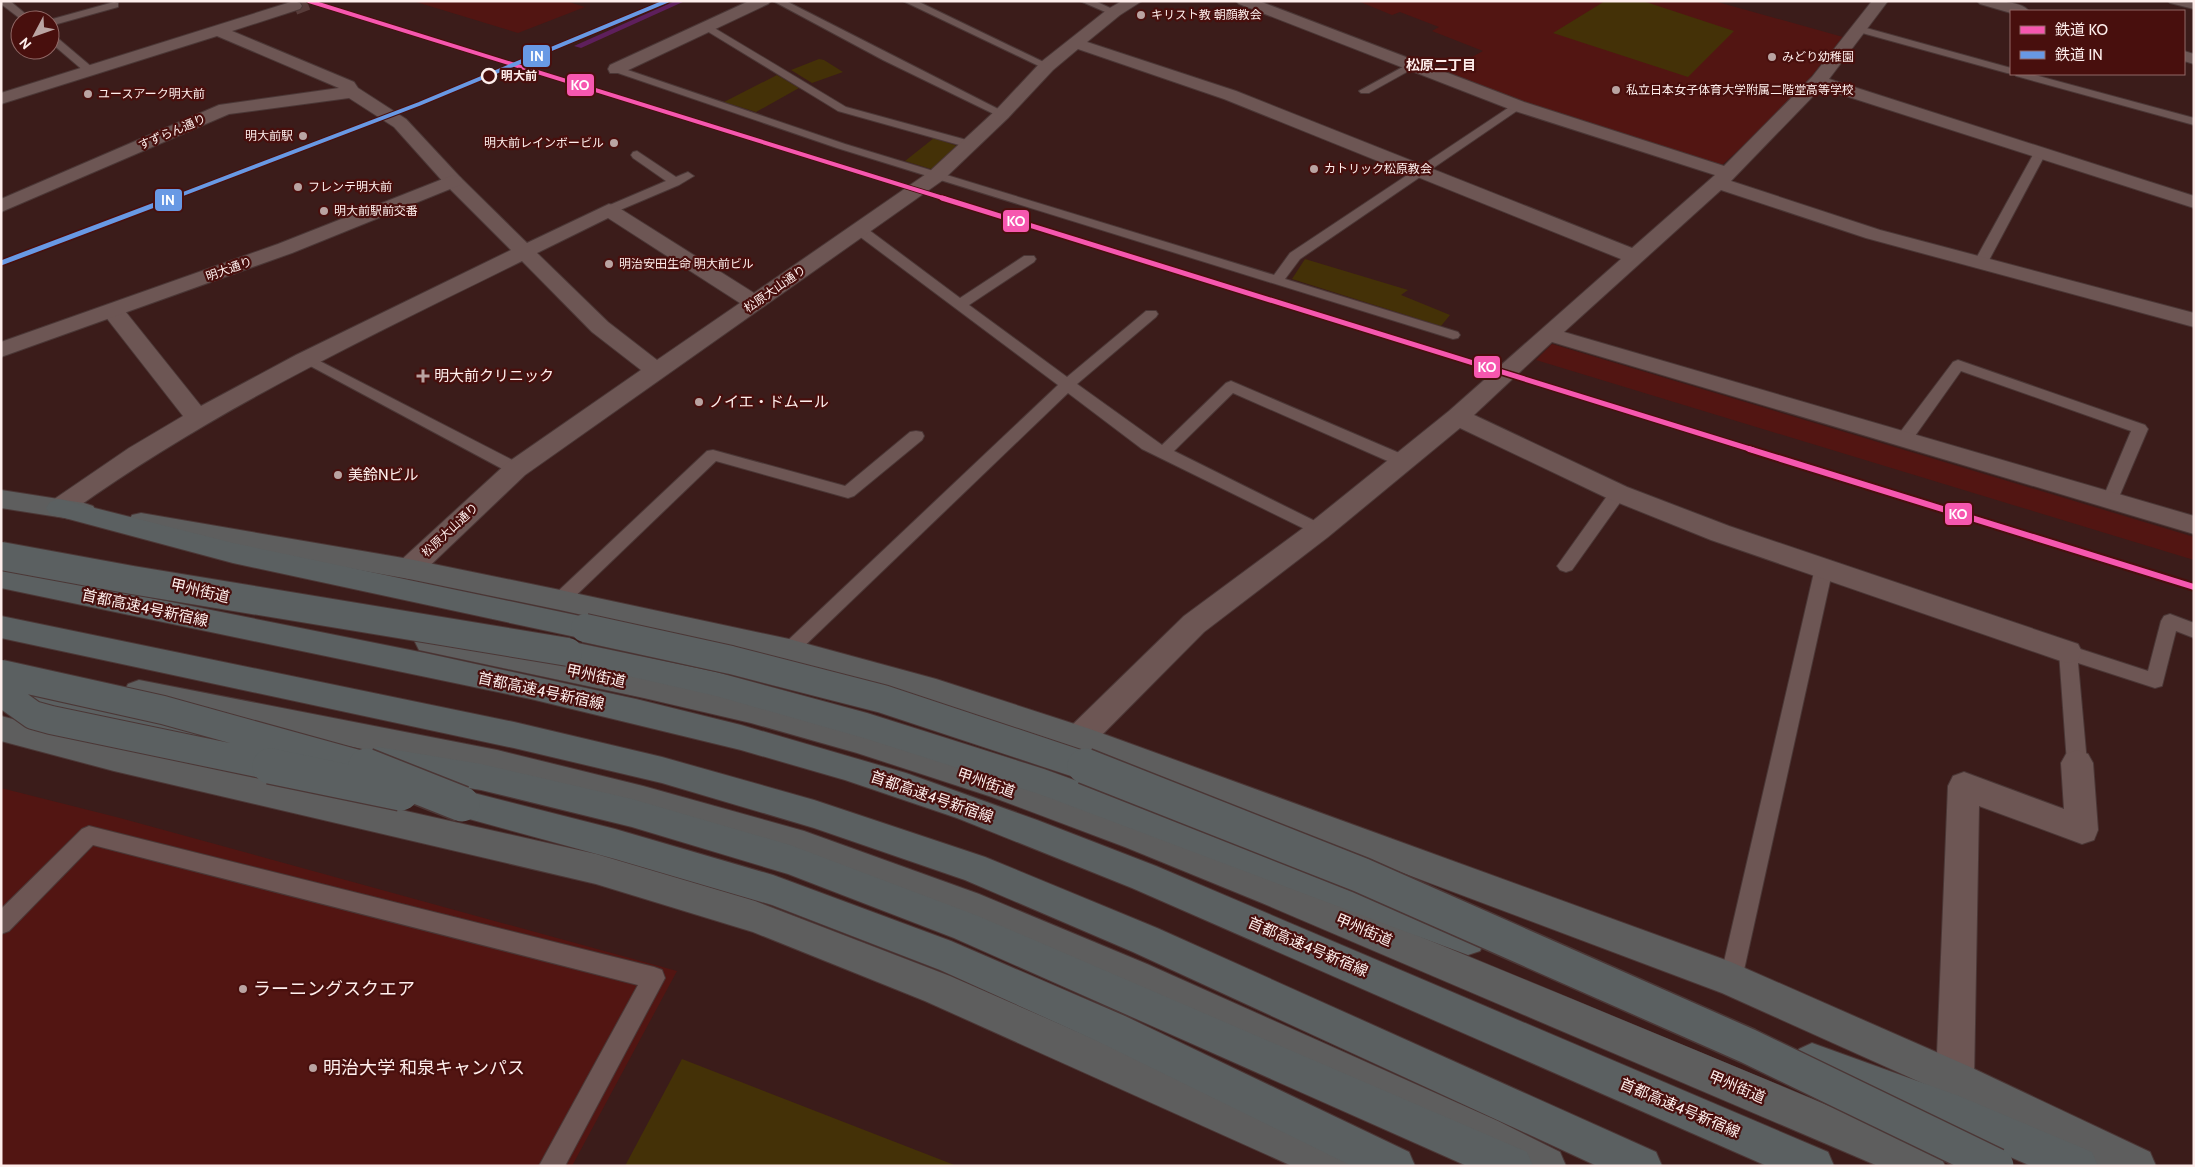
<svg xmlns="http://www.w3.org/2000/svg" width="2195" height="1167" font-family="Cabin,'Noto Sans JP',sans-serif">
<rect width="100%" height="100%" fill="#3b1c1a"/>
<path fill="#521512" d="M 413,1 L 566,1 L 585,7 L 518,33 Z
M 1358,1 L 1714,1 L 1843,37 L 1789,104 L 1721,166 L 1523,102 L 1445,72 L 1483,51 L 1432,31 L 1439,27 L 1400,12 L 1392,15 Z
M 1552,344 L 2194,537 L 2194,560 L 1536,360 Z
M 1,788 L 120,818 L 677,971 L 572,1166 L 1,1166 Z"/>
<path fill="#443107" d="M 1605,1 L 1643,1 L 1734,31 L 1688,77 L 1553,33 Z
M 819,59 L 824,60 L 843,72 L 812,83 L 791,70 Z
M 777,75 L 799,88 L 756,112 L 724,102 Z
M 934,138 L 960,147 L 937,167 L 931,169 L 905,161 Z
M 1305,259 L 1408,290 L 1401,295 L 1450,315 L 1441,326 L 1292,279 Z
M 682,1059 L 957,1166 L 625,1166 Z"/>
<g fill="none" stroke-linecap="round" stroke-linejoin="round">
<path fill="#5e1f5c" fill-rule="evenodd" d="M 675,1 L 685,1 L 581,48 L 574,46 Z"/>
<path stroke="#583c3a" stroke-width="18" stroke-dasharray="18 9" stroke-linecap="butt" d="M 294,6 L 307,1"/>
<defs>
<path id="service" d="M 1,1 L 10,1 L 33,20 L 22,20 L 1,4 Z
M 773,1 L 786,1 L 1008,114 L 1002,117 L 998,116 L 883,60 Z
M 903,1 L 917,1 L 1052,66 L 1047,69 L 1043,68 Z
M 1080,1 L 1095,1 L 1119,12 L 1114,15 L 1110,14 Z
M 2168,1 L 2194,3 L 2194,9 L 2170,3 Z
M 114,2 L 118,3 L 118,7 L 50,26 L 49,20 Z
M 706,23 L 846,107 L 974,142 L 976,144 L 970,148 L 838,111 L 702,28 L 702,24 Z
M 1859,26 L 2011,68 L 2011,74 L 2013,74 L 2007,73 L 1855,31 L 1855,27 Z
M 50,34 L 54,35 L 93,68 L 94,70 L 93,72 L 85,72 L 50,42 Z
M 1410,63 L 1415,66 L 1414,68 L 1369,93 L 1361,93 L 1359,91 Z
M 616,66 L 845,144 L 1274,275 L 1290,253 L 1514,104 L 1518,103 L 1524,106 L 1300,259 L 1285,279 L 1458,332 L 1460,335 L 1458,338 L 1453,339 L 837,148 L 612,71 L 611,69 L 612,67 Z
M 2015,74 L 2031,74 L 2194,118 L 2194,125 L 2016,76 Z
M 2040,149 L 2046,153 L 1987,264 L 1980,268 L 1975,267 L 1973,264 L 2034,153 Z
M 637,151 L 676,177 L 688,172 L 694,176 L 679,185 L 613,213 L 605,213 L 603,210 L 605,207 L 666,181 L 633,158 L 631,155 L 633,152 Z
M 860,226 L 865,227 L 960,298 L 1024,256 L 1034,256 L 1036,259 L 1034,262 L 969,305 L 1067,377 L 1146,311 L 1156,311 L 1158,314 L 1156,317 L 1077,384 L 1162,445 L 1226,383 L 1231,381 L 1411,458 L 1413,462 L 1411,466 L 1405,467 L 1399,466 L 1233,393 L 1174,451 L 1325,526 L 1327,530 L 1325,534 L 1319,536 L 1142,449 L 1068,393 L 795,655 L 789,657 L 783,655 L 780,650 L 783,645 L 1058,385 L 855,233 L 854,230 Z
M 306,354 L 522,465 L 524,469 L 522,473 L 516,474 L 510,473 L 301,361 L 299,358 L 301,355 Z
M 1958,360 L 2145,425 L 2148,429 L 2116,504 L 2110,506 L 2104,504 L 2102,500 L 2131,431 L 1961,371 L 1910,443 L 1898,443 L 1896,439 L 1898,435 L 1953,362 Z
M 916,431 L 922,432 L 924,436 L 922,440 L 854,496 L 848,498 L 716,461 L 566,605 L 560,607 L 554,605 L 551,600 L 554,595 L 707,451 L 713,450 L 845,486 L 910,432 Z
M 1618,487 L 1624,489 L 1626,493 L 1624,497 L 1572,570 L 1566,572 L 1560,570 L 1557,566 L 1560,562 L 1612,489 Z
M 1824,562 L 1830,564 L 1833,568 L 1742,979 L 1739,987 L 1731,990 L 1723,987 L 1720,979 L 1815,568 L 1818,564 Z
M 2170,614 L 2194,623 L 2194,638 L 2176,631 L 2162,686 L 2155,688 L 2078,663 L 2087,763 L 2084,769 L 2077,771 L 2070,769 L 2067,763 L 2059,652 L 2061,647 L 2068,645 L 2148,671 L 2161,621 L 2164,616 Z
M 89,826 L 654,967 L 662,970 L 665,978 L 565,1166 L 539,1166 L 638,985 L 93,845 L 9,931 L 1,934 L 1,909 L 82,829 Z"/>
<path id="minor" d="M 294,1 L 300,3 L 302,6 L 300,9 L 232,31 L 354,82 L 358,88 L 406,119 L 460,177 L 527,243 L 609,204 L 616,206 L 754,293 L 929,172 L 996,110 L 1041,62 L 1108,9 L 1122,1 L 1142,1 L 1120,15 L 1087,42 L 1236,91 L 1632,248 L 1715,175 L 1512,110 L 1239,4 L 1236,1 L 1259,1 L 1524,102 L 1724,166 L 1812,77 L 1872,1 L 1888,1 L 1829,79 L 2194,196 L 2194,208 L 1821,88 L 1731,181 L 1880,230 L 2194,313 L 2194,327 L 1866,238 L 1721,190 L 1564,332 L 2194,516 L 2194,534 L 1552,342 L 1474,415 L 1627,487 L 1729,526 L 2078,644 L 2082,652 L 2078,660 L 2068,663 L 2058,660 L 1711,540 L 1609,499 L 1460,428 L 1328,537 L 1204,632 L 1090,747 L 1079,751 L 1068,747 L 1064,738 L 1068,729 L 1184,616 L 1310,523 L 1449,411 L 1621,259 L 1224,99 L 1078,49 L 1053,70 L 1008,118 L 943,180 L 525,475 L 419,576 L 409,579 L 399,576 L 395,569 L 399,562 L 507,463 L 641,370 L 592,332 L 522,261 C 366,338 209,412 68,514 L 59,517 L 50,514 L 46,508 L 50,502 L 129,448 L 183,416 L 105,316 L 102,311 L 105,306 L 113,304 L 121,306 L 201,406 L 296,355 L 511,250 L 446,185 L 394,127 L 349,98 L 229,114 L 1,212 L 1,199 L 219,105 L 339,88 L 217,36 L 1,104 L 1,93 ZM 608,218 L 740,303 L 657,360 L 608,322 L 537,253 Z
M 749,1 L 771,1 L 768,4 L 622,73 L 610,73 L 608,69 L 610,65 Z
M 1977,1 C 1990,1 2021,0 2029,11 L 2011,11 L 2011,13 L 1980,4 Z
M 2184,51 L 2194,54 L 2194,64 L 2184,61 Z
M 2077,750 L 2088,754 L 2093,763 L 2098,830 L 2094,840 L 2082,844 L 1979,806 L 1974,1079 L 1968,1092 L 1955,1098 L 1942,1092 L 1936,1079 L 1948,786 L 1953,776 L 1964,772 L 2064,809 L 2061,763 L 2066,754 Z"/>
<path id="tertiary" d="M 453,175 L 460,177 L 463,181 L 460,185 L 292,253 L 1,357 L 1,342 L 278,244 Z"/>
<path id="trunk" d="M 1,490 L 84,503 L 93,506 L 97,512 L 93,518 L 84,521 L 1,508 Z
M 141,513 L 409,559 L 560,590 L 789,639 L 936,679 L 1090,729 L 1731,962 L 1968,1066 L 2150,1152 L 2156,1166 L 2093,1166 L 1942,1092 L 1722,993 L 1071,748 L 936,703 L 789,661 L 560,610 L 409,579 L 132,529 L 128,522 L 132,515 Z
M 429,631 C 598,663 766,697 930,750 C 1099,804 1262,871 1426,939 C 1597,1009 1768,1080 1939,1152 L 1945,1166 L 1878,1166 L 1262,903 L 1125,847 L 992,797 L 857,753 L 751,723 L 644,698 L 419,650 L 415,642 L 419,634 Z
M 139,680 L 497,750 L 643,786 L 804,831 L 979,894 L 1147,964 L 1498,1121 L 1560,1152 L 1566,1166 L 1504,1166 L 1121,988 L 957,917 L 804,861 L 643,814 L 497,776 L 139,704 L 128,700 L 124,692 L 128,684 Z
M 1,716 L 114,745 L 596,854 L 755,901 L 950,976 L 1352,1152 L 1358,1166 L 1292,1166 L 925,1001 L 753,932 L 596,884 L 114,771 L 1,741 Z"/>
<path id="motorway" d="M 59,499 L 233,543 L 585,617 L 595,620 L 599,628 L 595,636 L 585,639 L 233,563 L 50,514 L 46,508 L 50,502 Z
M 1,568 L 425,653 L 636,699 L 741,725 L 906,773 L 1037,820 L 1156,866 L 1828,1152 L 1834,1166 L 1767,1166 L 1132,888 L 957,818 L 845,780 L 741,750 L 531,699 L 1,588 Z
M 1,616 L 514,722 L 662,757 L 814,800 L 985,857 L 1157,928 L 1656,1152 L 1662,1166 L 1597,1166 L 1133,952 L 965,880 L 814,828 L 662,783 L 514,748 L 1,638 Z
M 568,641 L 716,672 L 867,713 L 1044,769 L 1468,923 L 1480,927 L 1485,939 L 1480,951 L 1468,955 L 1039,794 L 867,739 L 716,696 L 558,660 L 554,652 L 558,644 Z
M 13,687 L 200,717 L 211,721 L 215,730 L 211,739 L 200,743 L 13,711 L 2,708 L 2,690 Z
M 378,747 L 481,764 L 632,799 L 790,845 L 978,916 L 1527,1152 L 1533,1166 L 1467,1166 L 954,938 L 788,874 L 632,827 L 481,790 L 378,773 L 367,769 L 362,760 L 367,751 Z
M 462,790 L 615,829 L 773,875 L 951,941 L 1125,1016 L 1409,1152 L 1415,1166 L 1352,1166 L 1099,1042 L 940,970 L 772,905 L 615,859 L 451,814 L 446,804 L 451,794 Z
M 1812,1043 L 1959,1096 L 2092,1152 L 2098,1166 L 2031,1166 L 1955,1133 L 1799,1075 L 1793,1062 L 1799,1049 Z"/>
</defs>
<use href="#service" stroke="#4b3736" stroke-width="2"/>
<use href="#minor" stroke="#4b3736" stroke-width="2"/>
<use href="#tertiary" stroke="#4b3736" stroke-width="2"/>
<use href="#trunk" stroke="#4b3736" stroke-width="2"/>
<use href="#motorway" stroke="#4b3736" stroke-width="2"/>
<use href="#service" fill="#6d5654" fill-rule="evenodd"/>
<use href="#minor" fill="#6d5654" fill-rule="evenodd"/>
<use href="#tertiary" fill="#6d5654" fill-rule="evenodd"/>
<use href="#trunk" fill="#5e5e5e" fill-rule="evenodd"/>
<use href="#motorway" fill="#5b6061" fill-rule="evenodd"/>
<defs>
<path id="motorway-bridge-far1" d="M 1,556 L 132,580 L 568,652
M 585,628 L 731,660 L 883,699 L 1088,767
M 1,674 L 163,710 L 369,767
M 1,692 L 33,715 L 51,720 L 276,767"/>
<path id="motorway-bridge" d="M 270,766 L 401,793
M 366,766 L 462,804
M 1085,766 L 1361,875 L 1748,1046 L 1996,1166"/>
</defs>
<use href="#motorway-bridge-far1" stroke="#4b3736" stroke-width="30" stroke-linecap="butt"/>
<use href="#motorway-bridge" stroke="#4b3736" stroke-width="38" stroke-linecap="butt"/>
<use href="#motorway-bridge-far1" stroke="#5b6061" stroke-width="28"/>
<use href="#motorway-bridge" stroke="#5b6061" stroke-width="35"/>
<defs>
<path id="rail-1-far2" d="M 309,1 L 946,199"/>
<path id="rail-1-far1" d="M 942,198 L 1753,450"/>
<path id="rail-1" d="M 1749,449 L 2194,587"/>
<path id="rail-2-far1" d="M 170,199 L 419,104 L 667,1"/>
<path id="rail-2" d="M 1,263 L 173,198"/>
</defs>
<use href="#rail-1-far2" stroke="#480f0d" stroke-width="6"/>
<use href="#rail-1-far1" stroke="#480f0d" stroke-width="8"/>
<use href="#rail-1" stroke="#480f0d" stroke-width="10"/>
<use href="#rail-2-far1" stroke="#480f0d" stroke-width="6"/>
<use href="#rail-2" stroke="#480f0d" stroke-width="8"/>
<use href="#rail-1-far2" stroke="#f657af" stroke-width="4"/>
<use href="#rail-1-far1" stroke="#f657af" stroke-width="5"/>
<use href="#rail-1" stroke="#f657af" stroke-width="6"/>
<use href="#rail-2-far1" stroke="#6899e4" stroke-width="4"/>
<use href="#rail-2" stroke="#6899e4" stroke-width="5"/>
</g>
<g fill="#baa4a2" stroke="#480f0d" stroke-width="2">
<circle cx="1141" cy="15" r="5"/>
<circle cx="1772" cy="57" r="5"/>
<circle cx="1616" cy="90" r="5"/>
<circle cx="88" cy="94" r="5"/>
<circle cx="303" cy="136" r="5"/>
<circle cx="614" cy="143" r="5"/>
<circle cx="1314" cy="169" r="5"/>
<circle cx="298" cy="187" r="5"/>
<circle cx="324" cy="211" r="5"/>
<circle cx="609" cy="264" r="5"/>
<path d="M420.5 368.5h5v5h5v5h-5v5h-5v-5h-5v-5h5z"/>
<circle cx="699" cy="402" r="5"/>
<circle cx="338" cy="475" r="5"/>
<circle cx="243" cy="989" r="5"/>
<circle cx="313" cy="1068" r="5"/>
</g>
<circle fill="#480f0d" stroke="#feeeec" stroke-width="2.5" cx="489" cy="76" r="7"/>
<g text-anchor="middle" stroke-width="4.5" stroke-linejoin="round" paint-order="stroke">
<g font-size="12" fill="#feeeec" stroke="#480f0d" text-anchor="start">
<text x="1151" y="19">キリスト教 朝顔教会</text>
<text x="1782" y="61">みどり幼稚園</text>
<text x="1626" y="94">私立日本女子体育大学附属二階堂高等学校</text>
<text x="98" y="98">ユースアーク明大前</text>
<text x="293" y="140" text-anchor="end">明大前駅</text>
<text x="604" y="147" text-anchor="end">明大前レインボービル</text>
<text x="1324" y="173">カトリック松原教会</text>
<text x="308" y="191">フレンテ明大前</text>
<text x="334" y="215">明大前駅前交番</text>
<text x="619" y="268">明治安田生命 明大前ビル</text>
</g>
<g font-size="12" font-weight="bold" fill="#feeeec" stroke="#480f0d" text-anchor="start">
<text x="501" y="80">明大前</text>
</g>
<g font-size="12" fill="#feeeec" stroke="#480f0d">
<text transform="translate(172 132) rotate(-23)" y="4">すずらん通り</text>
<text transform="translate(229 269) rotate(-20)" y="4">明大通り</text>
<text transform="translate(775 289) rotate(-35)" y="4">松原大山通り</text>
<text transform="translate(450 530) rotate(-43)" y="4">松原大山通り</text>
</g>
<g font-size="14" font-weight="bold" fill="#feeeec" stroke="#480f0d">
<text x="1441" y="70">松原二丁目</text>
</g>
<g font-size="15" fill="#feeeec" stroke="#480f0d" text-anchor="start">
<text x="434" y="381">明大前クリニック</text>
<text x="709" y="407">ノイエ・ドムール</text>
<text x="348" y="480">美鈴Nビル</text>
</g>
<g font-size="15" fill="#feeeec" stroke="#480f0d">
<text transform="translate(200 591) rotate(13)" y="5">甲州街道</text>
<text transform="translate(145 608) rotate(12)" y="5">首都高速4号新宿線</text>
<text transform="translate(596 676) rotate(12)" y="5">甲州街道</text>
<text transform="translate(541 691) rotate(12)" y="5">首都高速4号新宿線</text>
<text transform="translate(986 783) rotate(19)" y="5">甲州街道</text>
<text transform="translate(932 797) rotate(19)" y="5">首都高速4号新宿線</text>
<text transform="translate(1364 930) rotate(23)" y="5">甲州街道</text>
<text transform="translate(1308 947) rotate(23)" y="5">首都高速4号新宿線</text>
<text transform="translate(1737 1087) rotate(23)" y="5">甲州街道</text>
<text transform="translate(1680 1108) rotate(23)" y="5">首都高速4号新宿線</text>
</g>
<g font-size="18" fill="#feeeec" stroke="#480f0d" text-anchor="start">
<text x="253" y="995">ラーニングスクエア</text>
<text x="323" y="1074">明治大学 和泉キャンパス</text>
</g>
</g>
<g stroke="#480f0d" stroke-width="2">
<rect x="522" y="44" width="29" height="24" rx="5" fill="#6899e4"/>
<rect x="566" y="73" width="29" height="24" rx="5" fill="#f657af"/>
<rect x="154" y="188" width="29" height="24" rx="5" fill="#6899e4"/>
<rect x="1002" y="209" width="28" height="24" rx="5" fill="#f657af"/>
<rect x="1473" y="355" width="28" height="24" rx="5" fill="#f657af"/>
<rect x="1944" y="502" width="29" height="24" rx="5" fill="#f657af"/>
</g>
<g font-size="14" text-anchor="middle" font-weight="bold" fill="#fff">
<text x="537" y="61">IN</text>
<text x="580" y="90">KO</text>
<text x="168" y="205">IN</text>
<text x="1016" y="226">KO</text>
<text x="1487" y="372">KO</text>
<text x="1958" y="519">KO</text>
</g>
<rect width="2195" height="1167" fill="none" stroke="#feeeec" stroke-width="5"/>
<rect x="2010" y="10" width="175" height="65" fill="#480f0d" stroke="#916866"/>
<rect x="2020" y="26" width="25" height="8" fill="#f657af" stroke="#916866"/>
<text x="2055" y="35" font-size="15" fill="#feeeec">鉄道 KO</text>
<rect x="2020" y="51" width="25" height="8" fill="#6899e4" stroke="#916866"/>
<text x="2055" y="60" font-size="15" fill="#feeeec">鉄道 IN</text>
<g transform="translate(35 35) rotate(229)"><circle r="24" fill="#480f0d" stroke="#916866"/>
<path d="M0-4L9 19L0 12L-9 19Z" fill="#baa4a2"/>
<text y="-8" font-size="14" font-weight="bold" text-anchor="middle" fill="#feeeec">N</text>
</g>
</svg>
